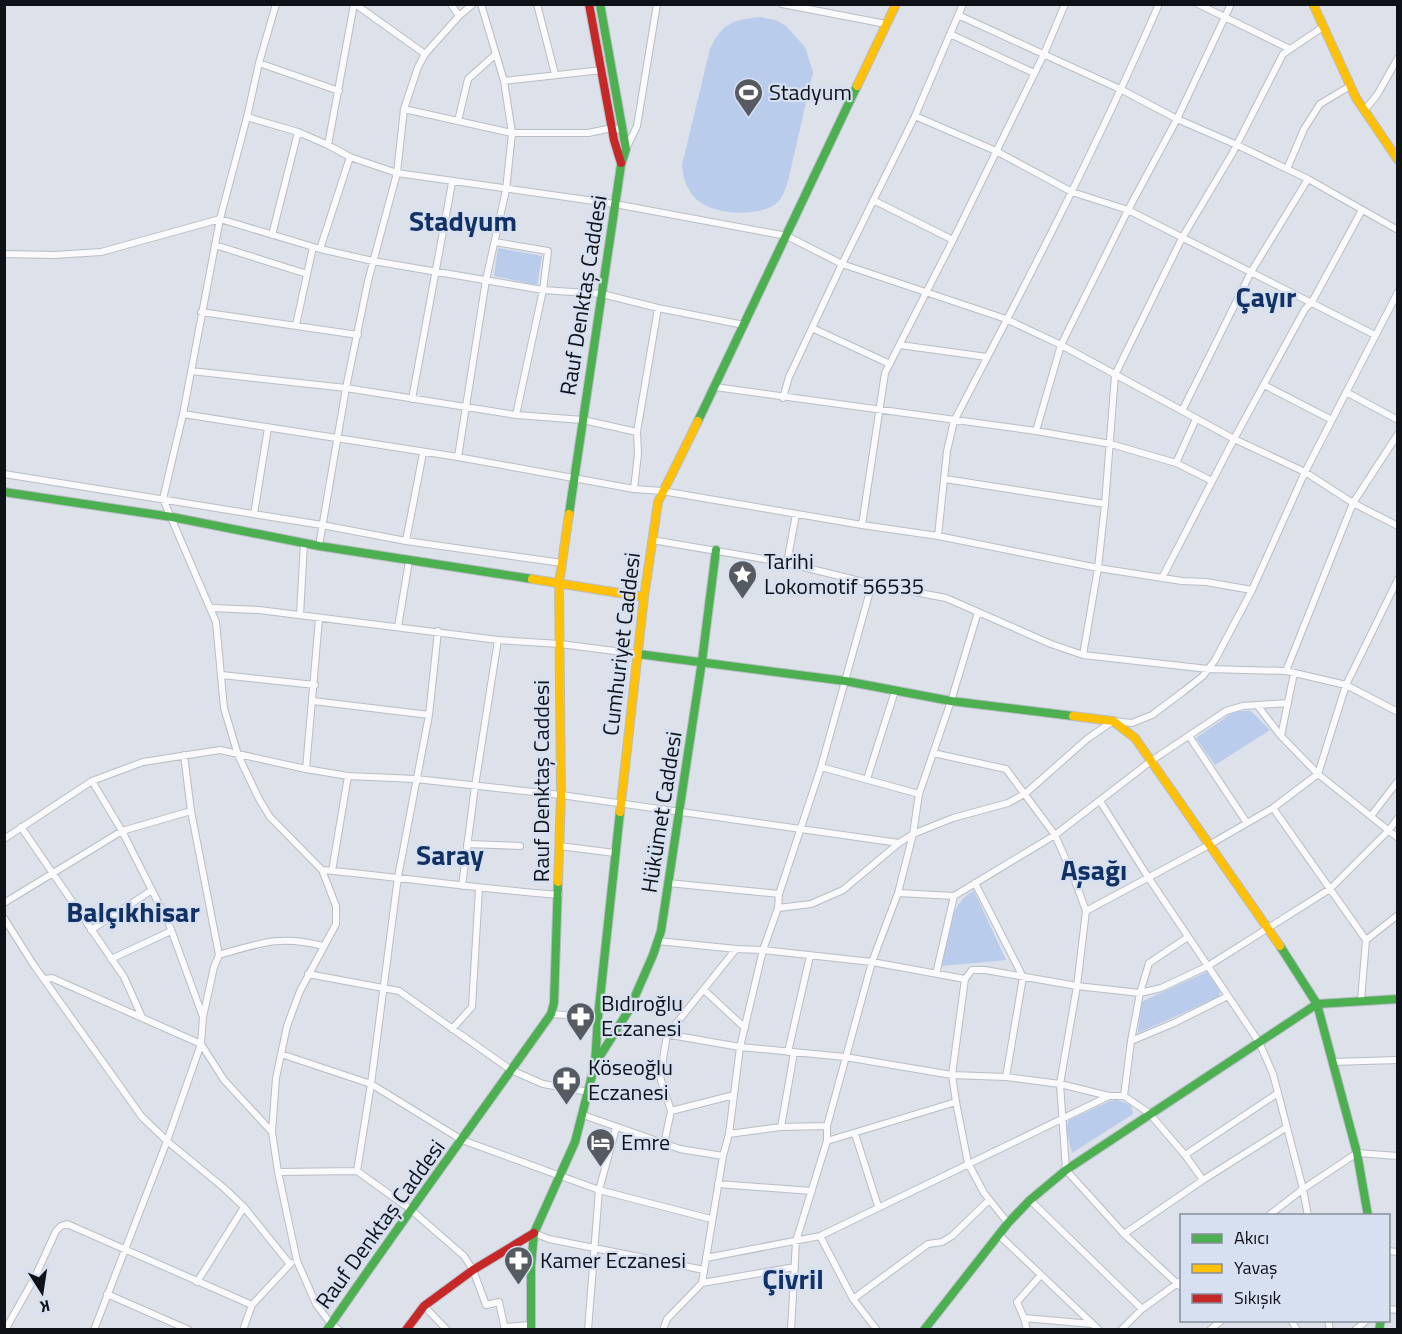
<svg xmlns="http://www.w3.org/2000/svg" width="1402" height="1334" font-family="'Titillium Web',sans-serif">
<rect width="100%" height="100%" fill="#dce1ea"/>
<path fill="#b9cceb" d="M 760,17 L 775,20 L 786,26 L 805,47 L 813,72 L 788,181 C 785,190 782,200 774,205 C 755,217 711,215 695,198 C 686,188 683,177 682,165 L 710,49 C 722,23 733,20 760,17 Z
M 498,248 L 542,256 L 537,285 L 494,276 Z
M 1235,711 L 1251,711 L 1270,730 L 1215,765 L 1196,738 Z
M 974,891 L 1006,960 L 942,966 C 947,943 949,901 974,891 Z
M 1207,972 L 1220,991 L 1219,997 L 1138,1033 L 1141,1002 Z
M 1117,1100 L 1131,1105 L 1133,1114 L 1072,1153 L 1066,1128 L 1069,1120 L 1110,1101 Z"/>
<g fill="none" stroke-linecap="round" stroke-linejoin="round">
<defs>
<path id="street" d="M 276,4 L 259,63 L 247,117 L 220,219 L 183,414 L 163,499 L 216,622 L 224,708 L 238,755 L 259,799 L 270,817 L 322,870 L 336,906 L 336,924 L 300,991 L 287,1026 L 276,1078 L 272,1132 L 278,1172 L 297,1261 L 316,1304 L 331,1324 L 339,1330
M 355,4 L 425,54
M 451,4 L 459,16
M 537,4 L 555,74
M 782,4 L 886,24
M 1198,4 L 1290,49
M 958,15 L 1122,90 L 1177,119 L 1237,145 L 1308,179 L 1398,230
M 950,34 L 1034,73
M 259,63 L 339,91
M 504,81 L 602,70
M 404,109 L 512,133 L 588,133 L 612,128 L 624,131
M 1364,111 L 1377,95 L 1398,58
M 915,116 L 996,151 L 1072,192 L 1128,210 L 1375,335
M 247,117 L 298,132 L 328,145 L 350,157 L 397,173 L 615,204 L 787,236 L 842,264 L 1006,319 L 1061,345 L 1234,439 L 1305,472 L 1353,503 L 1398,526
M 458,121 L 468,79 L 496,54
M 328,145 L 354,4
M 626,149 L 637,126 L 657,4
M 1287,169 L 1304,129 L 1320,104 L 1350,86
M 873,200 L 953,240
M 272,235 L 298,132
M 495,242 L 548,251 L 543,290 L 516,415
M 215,245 L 307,274
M 320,249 L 350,157
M 4,254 L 54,255 L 101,252 L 220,219 L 320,249 L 373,261 L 543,290 L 602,294 L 658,308 L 744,325
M 201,312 L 358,335
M 296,325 L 313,247
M 812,328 L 890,364
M 900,345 L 987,357
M 191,371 L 346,388 L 516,415 L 583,420 L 637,432
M 1264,385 L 1332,420
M 715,387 L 1036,431 L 1111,444 L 1176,463 L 1212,481
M 1346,392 L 1398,420
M 783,398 L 789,377 L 842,264 L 915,116 L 963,4
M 412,399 L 452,183
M 1182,411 L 1251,272 L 1308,179
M 183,414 L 458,457 L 634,489 L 662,491 L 862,525 L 938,536 L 1098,568 L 1182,581 L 1206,582 L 1252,590
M 1036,431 L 1061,345 L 1128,210 L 1177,119 L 1231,4
M 458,457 L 486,280 L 506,190 L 512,133 L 504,81 L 481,4
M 1176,463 L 1196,419
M 4,474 L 322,525 L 406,541 L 562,563
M 945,479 L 1105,504
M 634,489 L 638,454 L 637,432 L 658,308
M 254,514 L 268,428
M 862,525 L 885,373 L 953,240 L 1044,54 L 1065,4
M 938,536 L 947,451 L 954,421 C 1026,284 1097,147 1159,4
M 652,540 L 787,563 L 872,584 L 946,598 L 1051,644 L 1083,655 L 1208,669 L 1286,671 L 1346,685 L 1398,712
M 406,541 L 423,453
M 319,546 L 346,388 L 368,281 L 397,173 L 404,109 L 418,67 L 425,54 L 459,16 L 473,4
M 787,563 L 796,514
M 1162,578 L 1234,439 L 1305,309 L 1312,302 L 1362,210
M 212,608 L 259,610 L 498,640 L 560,644 L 638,654
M 300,615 L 304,543
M 398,627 L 409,561
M 1083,655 L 1098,568 L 1105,504 L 1115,375 L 1182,238 L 1232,154 L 1283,54 L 1323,27
M 1286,671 L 1353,503 L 1398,434
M 222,675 L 315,685
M 313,701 L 429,715
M 1257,705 L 1281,736 L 1318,774 L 1398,838
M 1189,736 L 1247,823
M 1281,736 L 1294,673
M 933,753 L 1006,769 L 1055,835 L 1074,878 L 1086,911 L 1077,986 L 1060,1084 L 1066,1170 L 1124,1234 L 1182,1288
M 821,767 L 919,794
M 306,769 L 319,619
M 867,779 L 895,691
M 92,781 L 122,831 L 169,924 L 203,1017
M 1100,801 L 1148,877 L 1259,1042 L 1273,1074 L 1303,1189 L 1308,1216
M 1273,808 L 1366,940
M 1371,816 L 1398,781
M 21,827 L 124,977 L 142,1017
M 4,839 L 92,781 L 143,762 L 220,750 L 306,769 L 348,776 L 416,779 L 561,795 L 899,843
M 467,844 L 520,846
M 559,846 L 615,853
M 322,870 C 401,877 479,889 559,895
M 332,871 L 348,776
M 668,883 L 779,894
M 975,883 L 1023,977 L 1006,1077
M 462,886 L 475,786 L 498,640
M 898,893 L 954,896
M 4,903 L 122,831 L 191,811
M 778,908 L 811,904 L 843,890 L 899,843 L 913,834 L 953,818 L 1008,803 L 1026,793 L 1087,739 L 1113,721 L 1132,723 L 1152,715 L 1184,691 L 1203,676 L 1215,660 L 1252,590 L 1305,472 L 1398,292
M 1086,911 L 1209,845 L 1273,808 L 1318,774 L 1346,685 L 1398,579
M 4,918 L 33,964 L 142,1117 L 167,1141 L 224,1188 L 244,1207 L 289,1263
M 91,930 L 152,890
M 658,941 L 736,949 L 763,950 L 872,962 L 965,979
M 219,955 C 261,943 279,935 323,946
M 111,959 L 171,931
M 308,974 L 399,991 L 511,1070 L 543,1084 L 589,1092
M 936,974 L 954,896 L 1055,835 L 1151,761 L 1226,711 L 1243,706 L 1288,703
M 44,979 L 52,978 L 201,1044 L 224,1080 L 272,1132
M 704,990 L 745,1028
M 1361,1000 L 1366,940 L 1398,915
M 551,1014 L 598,1017
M 598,1026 C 606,1032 611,1032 619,1026 L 740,1047 L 845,1057 L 952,1075 L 1006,1077 L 1060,1084 L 1109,1096 L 1124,1096 L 1149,1113 L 1185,1155 L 1203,1180
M 452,1029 L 472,1007 L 479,889
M 1131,1041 L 1174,1023 L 1228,996
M 788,1052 L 810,956
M 281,1054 L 371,1084 L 462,1140 L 599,1190 L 711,1219
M 1332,1062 L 1398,1060
M 1124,1096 L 1131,1041 L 1140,993 L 1149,963 L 1188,937
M 671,1111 L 734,1095
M 583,1115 L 680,1149 L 723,1156
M 781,1127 L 794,1053
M 729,1134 L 781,1127 L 827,1126
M 855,1134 L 878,1206
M 827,1141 L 956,1102
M 664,1144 L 671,1111 L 660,1077 L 667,1035 L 736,949
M 1185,1155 L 1278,1093
M 357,1171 L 371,1084 L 398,877 L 429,715 L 438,631
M 278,1172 L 357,1171 L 410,1209 L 464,1256 L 473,1270 L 486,1305 L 499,1302 L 505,1330
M 718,1184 L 812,1191
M 1030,1200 L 1142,1309
M 1268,1216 L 1303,1189 L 1357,1153 L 1398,1156
M 1008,1223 L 984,1193 L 968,1163 L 956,1102 L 952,1075 L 965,979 L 972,970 L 985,970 L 1077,986 L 1140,993 L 1161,988 L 1208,966 L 1330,889 L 1389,830 L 1398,818
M 534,1233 L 549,1239 L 704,1270
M 1124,1234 L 1203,1180 L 1287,1127
M 999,1235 L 1099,1330
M 820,1236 L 853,1299 L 877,1330
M 1388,1251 L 1398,1252
M 706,1258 L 820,1236 L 1109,1096
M 197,1282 L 244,1207
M 702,1283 L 795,1267
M 107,1294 L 189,1330
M 853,1299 L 928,1244 L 942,1242 L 952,1236 L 989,1200
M 424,1306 L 447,1330
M 1388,1309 L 1398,1310
M 1024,1318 L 1092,1324
M 1291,1320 L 1297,1330
M 1328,1320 L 1330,1330
M 505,1327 L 531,1325
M 5,1330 L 35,1277 L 56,1231 L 61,1226 L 67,1224 L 252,1305
M 94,1330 L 167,1141 L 201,1044 L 203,1017 L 214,967 L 219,955 L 191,811 L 184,755
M 243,1330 L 252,1305 L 291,1263
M 588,1330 L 599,1190 L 616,1128
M 663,1330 L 667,1319 L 702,1283 L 723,1156 L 729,1134 L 740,1047 L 763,950 L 778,908 L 779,894 L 821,767 L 872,584
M 791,1330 L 796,1241 L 827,1141 L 827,1126 L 872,962 L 898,893 L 913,834 L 919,794 L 951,701 L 978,612
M 1027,1330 L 1024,1318 L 1017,1302 L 1040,1276
M 1121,1330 L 1142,1309 L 1182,1280
M 1210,1330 L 1222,1320
M 1355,1330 L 1367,1320"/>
<path id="fast" d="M 698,421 L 857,86
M 4,492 L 172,517 L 319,546 L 532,579
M 569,514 L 621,165 L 626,149 L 600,4
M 638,654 L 845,681 L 951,701 L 1073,716
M 1280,946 L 1317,1004 L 1357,1153 L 1368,1216
M 598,1059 L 629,1010 L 653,955 L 661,931 L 702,661 L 716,550
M 327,1330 C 400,1223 476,1120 551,1014 L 554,1003 L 558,882
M 531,1330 L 531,1266 L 534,1233 L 575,1142 L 595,1064 L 598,1017 L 620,812
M 924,1330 L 1008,1223 L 1030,1200 L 1066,1170 L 1317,1004 L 1398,999
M 1379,1330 L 1381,1320"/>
<path id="slow" d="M 1313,4 L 1356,98 L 1398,160
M 857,86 L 896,4
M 532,579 L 644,597
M 1073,716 L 1113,721 L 1135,738 L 1280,946
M 620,812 L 644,597 L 658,502 L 698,421
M 558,882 L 561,795 L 559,584 L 569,514"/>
<path id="jam" d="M 589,4 L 614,140 L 621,163
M 406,1330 L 424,1306 L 473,1270 L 534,1233"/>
</defs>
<use href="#street" stroke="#b9bdc4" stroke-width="8"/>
<use href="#fast" stroke="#b9bdc4" stroke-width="10"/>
<use href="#slow" stroke="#b9bdc4" stroke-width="10"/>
<use href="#jam" stroke="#b9bdc4" stroke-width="10"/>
<use href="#street" stroke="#fafafc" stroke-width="6"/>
<use href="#fast" stroke="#4caf50" stroke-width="8"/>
<use href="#slow" stroke="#ffc107" stroke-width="8"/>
<use href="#jam" stroke="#c62828" stroke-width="8"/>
</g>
<defs>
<symbol id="stadium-pin" viewBox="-11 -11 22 30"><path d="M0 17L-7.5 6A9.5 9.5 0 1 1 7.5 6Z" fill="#565a61" stroke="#d6e0f0"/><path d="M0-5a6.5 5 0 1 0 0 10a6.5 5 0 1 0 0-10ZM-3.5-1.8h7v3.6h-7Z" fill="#fff"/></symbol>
<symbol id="sight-pin" viewBox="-11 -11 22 30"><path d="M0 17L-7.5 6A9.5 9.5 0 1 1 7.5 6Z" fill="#565a61" stroke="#d6e0f0"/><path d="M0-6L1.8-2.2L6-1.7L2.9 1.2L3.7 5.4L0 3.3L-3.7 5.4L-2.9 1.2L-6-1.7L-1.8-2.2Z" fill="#fff"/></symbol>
<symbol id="pharmacy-pin" viewBox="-11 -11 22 30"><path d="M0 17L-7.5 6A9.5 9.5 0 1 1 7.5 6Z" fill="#565a61" stroke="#d6e0f0"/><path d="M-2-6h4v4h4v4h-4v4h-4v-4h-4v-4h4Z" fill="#fff"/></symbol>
<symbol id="hotel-pin" viewBox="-11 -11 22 30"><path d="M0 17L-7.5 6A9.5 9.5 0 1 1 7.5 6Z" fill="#565a61" stroke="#d6e0f0"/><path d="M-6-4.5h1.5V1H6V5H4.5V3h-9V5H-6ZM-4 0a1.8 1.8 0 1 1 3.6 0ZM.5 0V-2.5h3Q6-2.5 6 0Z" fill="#fff"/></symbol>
</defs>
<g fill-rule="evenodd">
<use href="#stadium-pin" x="732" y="76" width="33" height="45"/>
<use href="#sight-pin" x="726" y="558" width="33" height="45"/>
<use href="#pharmacy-pin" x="564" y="1000" width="33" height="45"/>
<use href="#pharmacy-pin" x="550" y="1064" width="33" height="45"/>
<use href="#hotel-pin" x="584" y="1126" width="33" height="45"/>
<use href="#pharmacy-pin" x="502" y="1244" width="33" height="45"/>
</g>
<g text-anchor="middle" stroke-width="4.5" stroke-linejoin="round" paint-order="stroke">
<g font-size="22" fill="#0e1217" stroke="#d6e0f0" text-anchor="start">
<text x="769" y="100">Stadyum</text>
<text x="764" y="569">Tarihi<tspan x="764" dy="25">Lokomotif 56535</tspan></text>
<text x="601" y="1011">Bıdıroğlu<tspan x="601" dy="25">Eczanesi</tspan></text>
<text x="588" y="1075">Köseoğlu<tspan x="588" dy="25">Eczanesi</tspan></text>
<text x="621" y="1150">Emre</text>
<text x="540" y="1268">Kamer Eczanesi</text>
</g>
<g font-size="22" fill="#0e1217" stroke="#d6e0f0">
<text transform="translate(583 295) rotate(-81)" y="8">Rauf Denktaş Caddesi</text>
<text transform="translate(621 644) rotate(-83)" y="8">Cumhuriyet Caddesi</text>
<text transform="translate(541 781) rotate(-90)" y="8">Rauf Denktaş Caddesi</text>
<text transform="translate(661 812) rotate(-81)" y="8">Hükümet Caddesi</text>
<text transform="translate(380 1224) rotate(-54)" y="8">Rauf Denktaş Caddesi</text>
</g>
<g font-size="28" font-weight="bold" fill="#123266" stroke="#d6e0f0">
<text x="463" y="231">Stadyum</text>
<text x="1266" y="307">Çayır</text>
<text x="450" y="865">Saray</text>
<text x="1094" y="880">Aşağı</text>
<text x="133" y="922">Balçıkhisar</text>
<text x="793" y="1289">Çivril</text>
</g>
</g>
<rect width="1402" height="1334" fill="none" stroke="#0e1217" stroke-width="12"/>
<rect x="1180" y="1214" width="210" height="108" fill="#d6e0f0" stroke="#868e99" stroke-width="1.5"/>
<rect x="1192" y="1234" width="30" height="9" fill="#4caf50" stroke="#868e99" stroke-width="1.5"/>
<text x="1234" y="1244" font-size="18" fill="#0e1217">Akıcı</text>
<rect x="1192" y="1264" width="30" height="9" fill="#ffc107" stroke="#868e99" stroke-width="1.5"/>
<text x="1234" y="1274" font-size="18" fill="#0e1217">Yavaş</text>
<rect x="1192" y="1294" width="30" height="9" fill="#c62828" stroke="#868e99" stroke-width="1.5"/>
<text x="1234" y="1304" font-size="18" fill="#0e1217">Sıkışık</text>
<g transform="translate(42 1292) rotate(168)" stroke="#d6e0f0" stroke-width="4.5" paint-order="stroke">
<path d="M0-4.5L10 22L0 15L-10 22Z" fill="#0e1217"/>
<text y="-9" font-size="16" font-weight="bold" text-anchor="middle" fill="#0e1217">K</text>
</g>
</svg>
